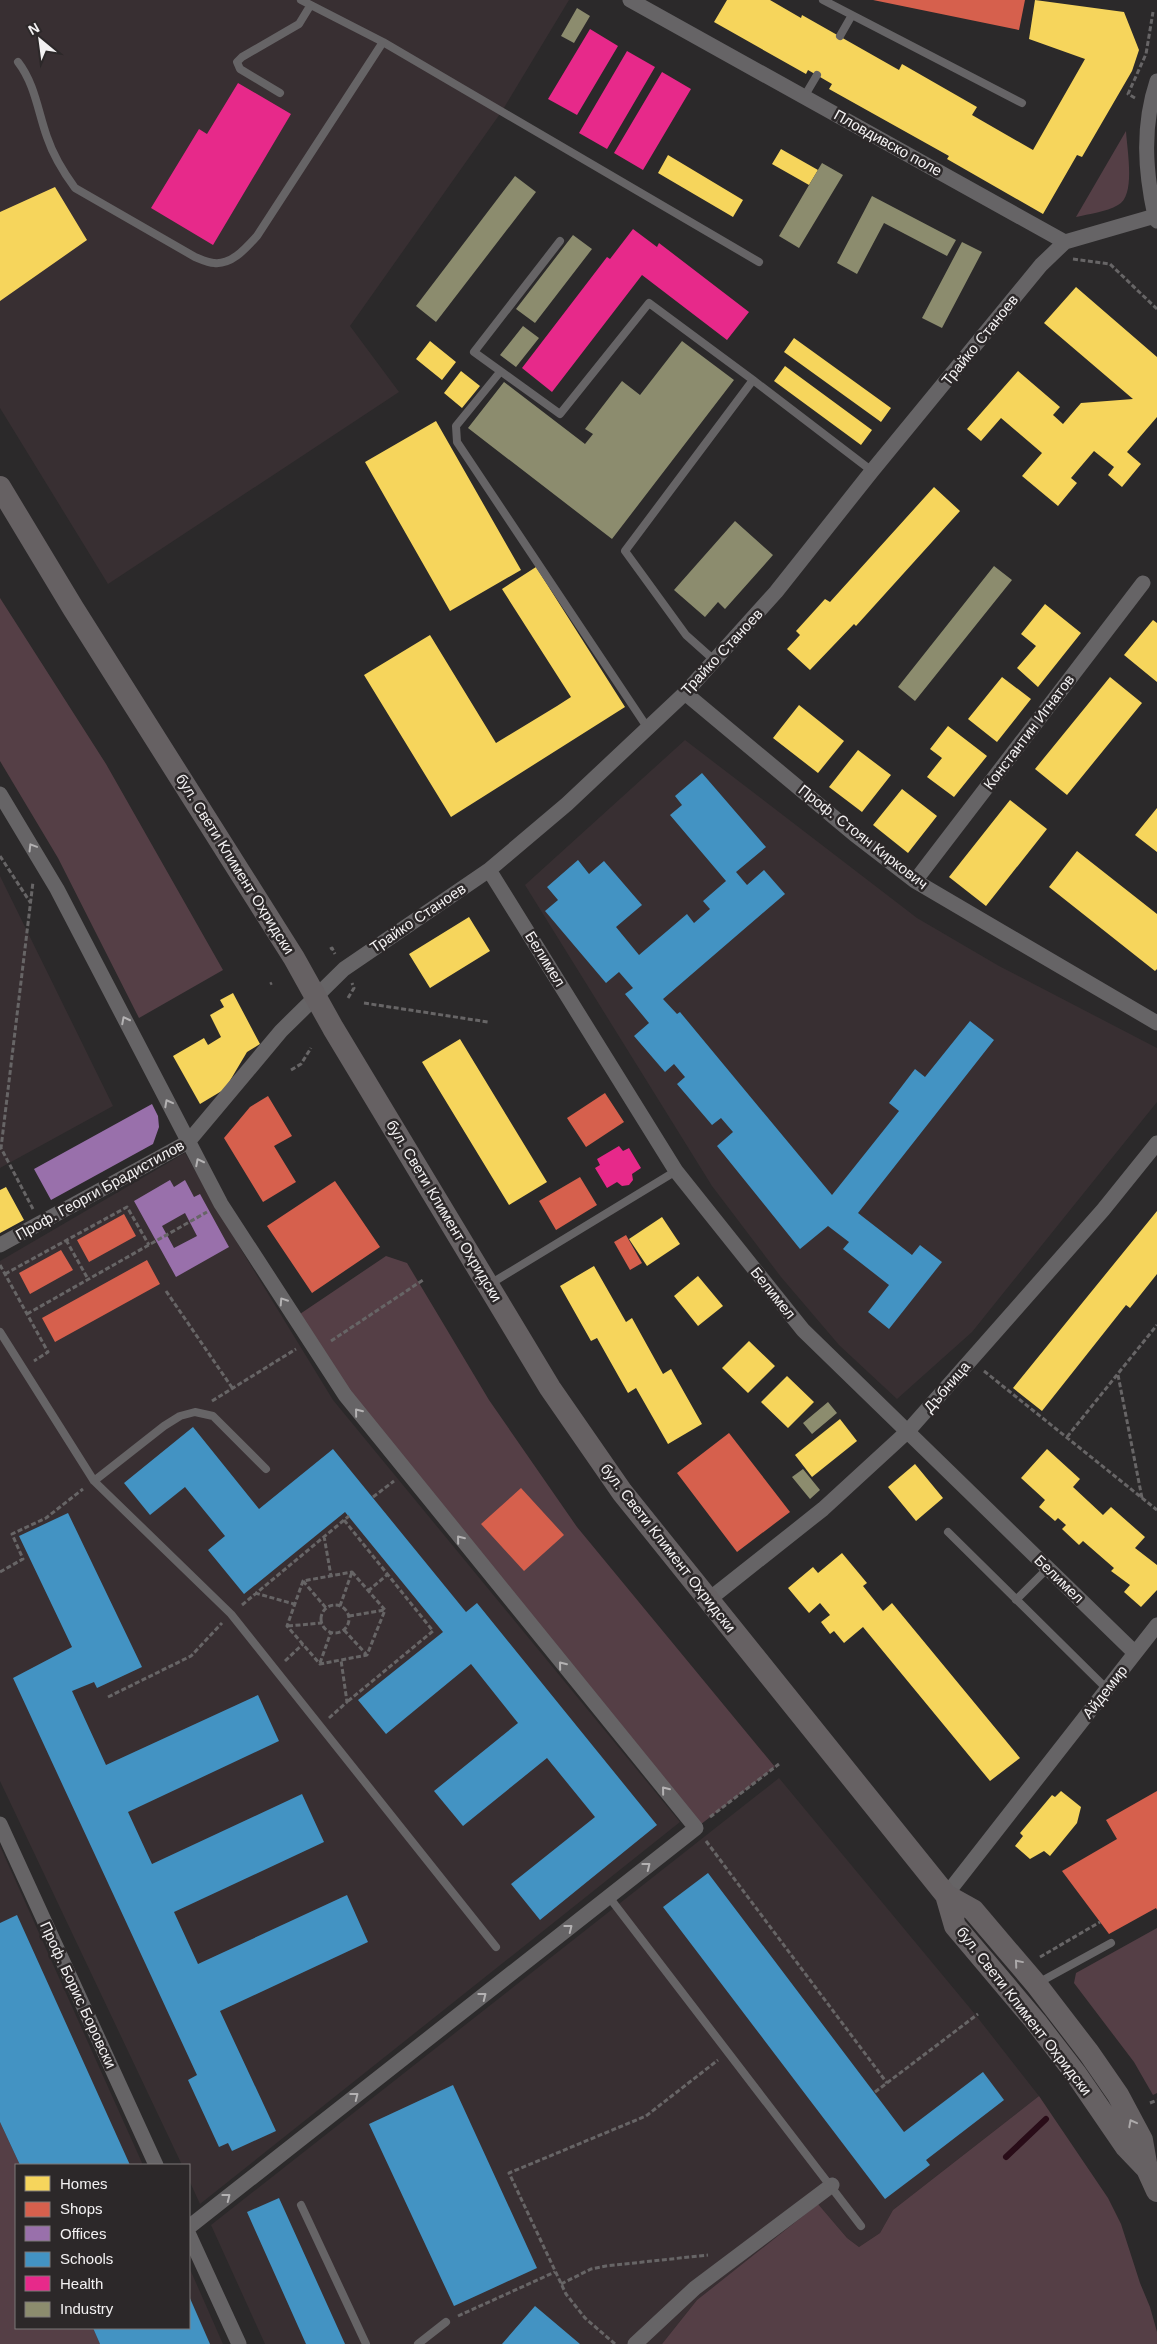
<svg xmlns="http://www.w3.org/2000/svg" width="1157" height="2344" font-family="Arial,sans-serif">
<rect width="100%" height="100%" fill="#2b292a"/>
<path fill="#382f32" d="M 0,0 L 569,0 L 502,111 L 350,326 L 399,392 L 108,584 L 0,408 Z
M 685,740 L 917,918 L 999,966 L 1157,1048 L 1157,1102 L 972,1332 L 897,1399 L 839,1345 L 781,1277 L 712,1186 L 525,885 Z
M 0,876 L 113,1106 L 0,1168 Z
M 185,1153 L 242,1251 L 333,1400 L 680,1822 L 200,2204 L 189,2180 L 189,2165 L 182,2165 L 0,1781 L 0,1261 Z
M 779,1778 L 974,2013 L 1039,2096 L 893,2210 L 880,2233 L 859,2247 L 847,2238 L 818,2204 L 697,2300 L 662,2344 L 265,2344 L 211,2225 Z
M 0,1846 L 143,2165 L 16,2165 L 16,2328 L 189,2328 L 189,2267 L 223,2344 L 0,2344 Z"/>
<path fill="#553f46" d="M 1126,131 C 1127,150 1136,196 1118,205 C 1106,212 1089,214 1076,217 Z
M 0,598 L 106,764 L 223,970 L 139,1018 L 58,858 L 0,761 Z
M 386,1256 L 407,1263 L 489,1400 L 577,1527 L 775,1767 L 696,1828 L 483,1568 L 294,1318 Z
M 1157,1928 L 1157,2093 L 1153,2095 L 1134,2062 L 1074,1983 L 1076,1973 Z
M 1039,2096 L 1108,2198 L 1121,2224 L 1140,2283 L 1150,2307 L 1157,2332 L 1157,2344 L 662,2344 L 697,2300 L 818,2204 L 847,2238 L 859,2247 L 880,2233 L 893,2210 Z
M 0,2122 L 20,2165 L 16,2165 L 16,2328 L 93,2328 L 100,2344 L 0,2344 Z"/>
<path fill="#f6d55c" d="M 727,0 L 770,0 L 801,18 L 802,15 L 899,70 L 902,64 L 977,107 L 972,115 L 1033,150 L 1085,59 L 1029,39 L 1035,0 L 1124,12 L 1139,50 L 1132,71 L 1082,157 L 1077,155 L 1043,214 L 947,159 L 949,156 L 829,89 L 832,84 L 808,70 L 806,74 L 714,22 Z
M 781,149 L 818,170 L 809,185 L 772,164 Z
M 668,155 L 743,200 L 733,217 L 658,173 Z
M 55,187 L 87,240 L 0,301 L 0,212 Z
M 1076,287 L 1157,357 L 1157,417 L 1127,452 L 1141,464 L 1122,487 L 1108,475 L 1114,467 L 1094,451 L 1071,478 L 1077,483 L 1058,506 L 1022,476 L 1042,453 L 1001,418 L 981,441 L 967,429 L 1018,371 L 1060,407 L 1053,415 L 1063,424 L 1081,403 L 1133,399 L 1044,323 Z
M 794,338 L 891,408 L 881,422 L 784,352 Z
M 430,341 L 456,362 L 442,380 L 416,359 Z
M 785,366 L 872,430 L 861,445 L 774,381 Z
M 461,371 L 480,386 L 462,408 L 444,393 Z
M 436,421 L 521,570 L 450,611 L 365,462 Z
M 934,487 L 960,511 L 856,626 L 854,624 L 810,670 L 787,649 L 800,635 L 796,631 L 825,599 L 830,602 Z
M 536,567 L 625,707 L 451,817 L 364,675 L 430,635 L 496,743 L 557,706 L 571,697 L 502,589 Z
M 1045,604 L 1081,633 L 1038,687 L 1017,668 L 1036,646 L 1021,634 Z
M 1153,620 L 1157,623 L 1157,682 L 1124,655 Z
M 1002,677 L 1031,699 L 997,742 L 968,719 Z
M 1110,677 L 1142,703 L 1067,795 L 1035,769 Z
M 799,705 L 844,741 L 818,773 L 773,738 Z
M 948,726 L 987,756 L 954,797 L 927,777 L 942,758 L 930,749 Z
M 858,750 L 891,775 L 862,812 L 829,787 Z
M 902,789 L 937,816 L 908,853 L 873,825 Z
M 1010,800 L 1047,829 L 986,906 L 949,877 Z
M 1157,808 L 1157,852 L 1135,835 Z
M 1077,851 L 1157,914 L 1157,969 L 1155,971 L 1049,887 Z
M 469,917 L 490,951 L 430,988 L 409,954 Z
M 233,993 L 260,1044 L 247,1052 L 225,1089 L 200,1104 L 173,1056 L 204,1038 L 208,1045 L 221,1037 L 210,1015 L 224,1007 L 220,1000 Z
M 460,1039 L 547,1182 L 509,1205 L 422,1062 Z
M 6,1187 L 24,1220 L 0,1233 L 0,1190 Z
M 1157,1211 L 1157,1274 L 1130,1308 L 1126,1305 L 1042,1411 L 1013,1388 Z
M 662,1217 L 680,1244 L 647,1266 L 629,1239 Z
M 594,1266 L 626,1322 L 632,1318 L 663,1374 L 671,1369 L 702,1424 L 668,1444 L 636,1388 L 628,1393 L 597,1338 L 591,1341 L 560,1286 Z
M 698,1276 L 723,1306 L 698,1326 L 674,1296 Z
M 749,1341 L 775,1366 L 748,1393 L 722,1368 Z
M 787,1376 L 814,1402 L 788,1428 L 761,1402 Z
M 840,1419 L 857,1441 L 812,1477 L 795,1455 Z
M 1047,1449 L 1080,1479 L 1073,1487 L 1103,1515 L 1111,1507 L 1145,1537 L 1135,1548 L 1157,1565 L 1157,1590 L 1141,1607 L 1124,1592 L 1130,1585 L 1111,1571 L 1114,1568 L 1083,1541 L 1079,1545 L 1062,1529 L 1066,1525 L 1058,1518 L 1055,1521 L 1039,1507 L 1045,1500 L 1021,1478 Z
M 915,1464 L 943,1498 L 916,1521 L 888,1487 Z
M 842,1553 L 867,1583 L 863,1586 L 883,1611 L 892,1603 L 1020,1758 L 990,1781 L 863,1627 L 844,1643 L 834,1631 L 830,1634 L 821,1622 L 830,1615 L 820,1603 L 809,1613 L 788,1588 L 813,1567 L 818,1573 Z
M 1061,1791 L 1081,1807 L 1077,1823 L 1050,1856 L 1044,1851 L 1030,1859 L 1015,1846 L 1023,1836 L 1020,1833 L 1052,1795 L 1055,1797 Z"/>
<path fill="#d6604d" d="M 873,0 L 1025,0 L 1019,30 Z
M 605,1093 L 624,1122 L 586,1147 L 567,1118 Z
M 268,1096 L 292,1136 L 274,1146 L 296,1182 L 263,1202 L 224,1138 L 250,1107 Z
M 580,1177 L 597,1205 L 556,1230 L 539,1201 Z
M 335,1181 L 380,1247 L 312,1293 L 267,1226 Z
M 124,1214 L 136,1236 L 89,1262 L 77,1240 Z
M 626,1235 L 642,1263 L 630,1270 L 614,1242 Z
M 61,1250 L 73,1270 L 30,1294 L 19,1273 Z
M 147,1260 L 160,1284 L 55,1342 L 42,1318 Z
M 729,1433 L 790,1512 L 737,1552 L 677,1473 Z
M 521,1488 L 564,1535 L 524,1571 L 481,1524 Z
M 1157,1791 L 1157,1910 L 1156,1908 L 1109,1934 L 1062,1871 L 1117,1839 L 1106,1820 Z"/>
<path fill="#9970ab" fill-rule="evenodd" d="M 152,1104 L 158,1116 L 159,1127 L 153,1144 L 51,1200 L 34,1169 Z
M 170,1180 L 174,1187 L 185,1180 L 194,1197 L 200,1194 L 229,1247 L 176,1277 L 134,1201 ZM 185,1213 L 197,1236 L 174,1248 L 162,1226 Z"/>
<path fill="#4393c3" d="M 702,773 L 766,847 L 736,872 L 747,885 L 764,870 L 785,894 L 663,999 L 677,1014 L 680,1012 L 832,1195 L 899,1111 L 889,1103 L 915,1069 L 925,1077 L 970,1021 L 994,1040 L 858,1213 L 912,1255 L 920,1245 L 942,1262 L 889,1329 L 868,1312 L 889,1285 L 843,1249 L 849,1242 L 828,1226 L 800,1249 L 717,1146 L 733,1132 L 721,1118 L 712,1125 L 677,1084 L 685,1077 L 674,1064 L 665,1072 L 634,1036 L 649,1023 L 625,994 L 633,988 L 619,972 L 606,983 L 545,911 L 558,900 L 547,887 L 578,860 L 589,874 L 604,861 L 642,905 L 616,927 L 639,955 L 687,914 L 694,923 L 710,909 L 703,901 L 726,881 L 670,815 L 682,805 L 675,796 Z
M 193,1427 L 259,1509 L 333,1449 L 466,1612 L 477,1603 L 657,1825 L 540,1920 L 511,1884 L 595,1817 L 547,1758 L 463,1826 L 434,1791 L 518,1723 L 471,1664 L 386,1734 L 358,1700 L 443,1632 L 345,1512 L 244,1594 L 208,1550 L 225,1536 L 185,1487 L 150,1515 L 124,1483 Z
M 68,1513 L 142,1667 L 97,1688 L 94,1682 L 72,1691 L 106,1765 L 258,1695 L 279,1741 L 128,1812 L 152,1864 L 302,1794 L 324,1842 L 174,1912 L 198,1964 L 347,1895 L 368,1942 L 220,2011 L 276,2131 L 232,2151 L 228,2143 L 219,2147 L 188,2080 L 197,2075 L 13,1678 L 72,1647 L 19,1536 Z
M 708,1873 L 904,2132 L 983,2072 L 1004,2100 L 926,2160 L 930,2165 L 885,2199 L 663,1907 Z
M 17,1915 L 130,2165 L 20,2165 L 0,2122 L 0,1923 Z
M 453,2085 L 537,2268 L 454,2306 L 369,2124 Z
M 279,2198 L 345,2344 L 306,2344 L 247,2212 Z
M 189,2296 L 210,2344 L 100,2344 L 93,2328 L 189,2328 Z
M 535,2306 L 580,2344 L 502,2344 Z"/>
<path fill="#e7298a" d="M 590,29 L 618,46 L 577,115 L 548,99 Z
M 627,51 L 655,67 L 607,149 L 579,133 Z
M 662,72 L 691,89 L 643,170 L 614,153 Z
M 238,83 L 291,114 L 213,245 L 151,208 L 199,129 L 207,134 Z
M 633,229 L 657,247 L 659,243 L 749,312 L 727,340 L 642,275 L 552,392 L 522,368 L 607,257 L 610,259 Z
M 619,1146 L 623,1151 L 629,1148 L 641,1168 L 632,1174 L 633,1180 L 629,1185 L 622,1186 L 617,1182 L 607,1188 L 595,1168 L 600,1165 L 597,1159 Z"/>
<path fill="#8c8c6e" d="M 577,8 L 590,16 L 574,43 L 561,36 Z
M 822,163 L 843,175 L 799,248 L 779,236 Z
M 515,176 L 536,192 L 436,322 L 416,306 Z
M 872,196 L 956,240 L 947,256 L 884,223 L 857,274 L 837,263 Z
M 573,235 L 592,249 L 535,323 L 516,309 Z
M 962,242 L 982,252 L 942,328 L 922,318 Z
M 523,326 L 539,338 L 516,367 L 500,355 Z
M 682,341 L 734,380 L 612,539 L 468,428 L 504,382 L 585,444 L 593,434 L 585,429 L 622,381 L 640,395 Z
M 735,521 L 773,555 L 725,609 L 718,602 L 705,617 L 674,590 Z
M 994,566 L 1012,580 L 915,701 L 898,687 Z
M 828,1402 L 837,1413 L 812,1434 L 803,1423 Z
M 803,1469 L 820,1490 L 810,1499 L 792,1477 Z"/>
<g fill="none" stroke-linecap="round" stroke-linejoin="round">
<path stroke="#290c18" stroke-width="6" d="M 1006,2157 L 1046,2119"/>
<path stroke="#676566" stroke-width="3" stroke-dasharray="5 2.5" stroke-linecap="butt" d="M 1135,98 L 1128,94 L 1146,54 L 1153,12
M 1073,259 L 1110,264 L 1157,309
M 0,856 L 30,902
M 330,949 L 332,948 L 335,954
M 270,984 L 272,983
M 348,998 L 354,988 L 352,983
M 364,1003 L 488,1022
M 291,1070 L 301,1064 L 311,1048
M 33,1209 L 1,1148 L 33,882
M 66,1240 L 88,1279
M 0,1265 L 48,1352 L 34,1361
M 5,1274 L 127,1207 L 149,1245
M 166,1291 L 233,1389
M 27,1314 L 207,1212
M 331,1341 L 423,1280
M 984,1371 L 1157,1510
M 1118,1375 L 1142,1498
M 212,1401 L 296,1349
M 1067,1437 L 1157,1325
M 373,1497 L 394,1481
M 344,1520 L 433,1631 L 347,1702
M 324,1536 L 331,1576
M 0,1572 L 23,1559 L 12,1534 L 46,1518 L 83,1489
M 352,1572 L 385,1610 L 367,1655 L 320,1664 L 287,1626 L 303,1581 Z
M 303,1581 L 326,1608
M 368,1591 L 388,1574
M 255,1593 L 294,1604
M 242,1605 L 349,1516
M321 1619a14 14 0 1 1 28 0a14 14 0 1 1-28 0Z
M 340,1606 L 352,1572
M 349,1616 L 385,1610
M 288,1626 L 322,1623
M 344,1630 L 366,1654
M 285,1661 L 303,1644
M 320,1663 L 331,1632
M 108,1697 L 191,1656 L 222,1623
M 329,1718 L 347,1702 L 341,1660
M 710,1817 L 779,1764
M 706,1841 L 887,2083
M 1040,1957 L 1100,1922
M 875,2092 L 978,2014
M 1150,2103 L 1157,2100
M 561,2284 L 591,2269 L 606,2266 L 708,2255
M 458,2316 L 555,2272
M 615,2344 L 585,2318 L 566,2294 L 509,2173 L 646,2116 L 718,2060"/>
<path stroke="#666466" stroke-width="8" d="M 301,0 L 383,42 L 759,262
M 823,0 L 1022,103
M 840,36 L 852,15
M 18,62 C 35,84 38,112 47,137 C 53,155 64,173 75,188 L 195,257 C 200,259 208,263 214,263 C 232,265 246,248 257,236 L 383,42
M 280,93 L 240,69 L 237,62 L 242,57 L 299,24 L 310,6
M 804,97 L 817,75
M 560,241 L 474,352 L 560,414 L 649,303 L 753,380 L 872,471
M 500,372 L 456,426 L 457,442 L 647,727
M 714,660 L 686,635 L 625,551 L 753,380
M 490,1284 L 676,1171
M 0,1332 L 94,1481 L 231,1614 L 496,1947
M 94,1481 L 164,1426 L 180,1416 L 195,1412 L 213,1416 L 266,1469
M 948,1532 L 1107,1689
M 1016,1600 L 1048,1568
M 609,1897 L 861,2226
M 1038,1983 L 1111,1943
M 301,2205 L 366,2344
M 418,2344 L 446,2322"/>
<path stroke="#666466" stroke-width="15" d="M 630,0 L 1065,242 L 1155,216 L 1157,221
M 1155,216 C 1145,171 1142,126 1157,81
M 685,693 L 854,834 L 915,881 L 1157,1023
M 0,794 L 57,889 L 221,1204 L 345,1395 L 696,1828 L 189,2227
M 489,870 L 676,1171 L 803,1330 L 1135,1653
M 915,881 L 1143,583
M 0,1245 L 188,1142 L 281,1031 L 344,969 L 489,870 L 567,804 L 685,693 L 776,592 L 872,471 L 1041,265 L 1065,242
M 707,1601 L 823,1509 L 908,1431 L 1103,1210 L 1157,1143
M 0,1824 L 156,2165
M 946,1895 L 1157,1625
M 189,2235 L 239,2344
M 635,2344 L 695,2288 L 832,2185"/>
<path stroke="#666163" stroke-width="22" d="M 0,487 L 73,608 L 294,958 L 333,1028 L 550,1388 L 622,1492 L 946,1895 L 955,1926 L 1036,2022 L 1076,2074 L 1126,2147 L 1147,2169
M 946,1895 L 973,1910 L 1036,1984 L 1089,2053 L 1118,2095 L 1142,2140 L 1147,2169 L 1157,2191"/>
</g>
<defs><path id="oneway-chevron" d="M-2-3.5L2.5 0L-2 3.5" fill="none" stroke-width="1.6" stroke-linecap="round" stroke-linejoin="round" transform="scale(1.25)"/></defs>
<g stroke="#b4b2b3">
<use href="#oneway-chevron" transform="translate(32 847) rotate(-121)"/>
<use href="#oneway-chevron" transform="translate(125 1020) rotate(-117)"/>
<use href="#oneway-chevron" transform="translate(168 1103) rotate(-118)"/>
<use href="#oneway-chevron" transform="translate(199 1162) rotate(-117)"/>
<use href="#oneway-chevron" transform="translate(283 1301) rotate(-123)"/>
<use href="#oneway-chevron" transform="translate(358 1412) rotate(-129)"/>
<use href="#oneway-chevron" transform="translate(460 1539) rotate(-129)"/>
<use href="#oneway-chevron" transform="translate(562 1665) rotate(-129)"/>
<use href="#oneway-chevron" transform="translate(665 1790) rotate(-129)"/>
<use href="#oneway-chevron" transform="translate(647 1866) rotate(-38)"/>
<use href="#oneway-chevron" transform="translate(569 1928) rotate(-38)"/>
<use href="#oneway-chevron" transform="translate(483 1996) rotate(-38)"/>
<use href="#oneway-chevron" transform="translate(355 2096) rotate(-38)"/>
<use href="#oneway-chevron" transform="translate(227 2197) rotate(-38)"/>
</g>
<g stroke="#aca9aa">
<use href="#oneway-chevron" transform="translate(1018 1963) rotate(-130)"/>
<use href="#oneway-chevron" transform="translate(1132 2123) rotate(-118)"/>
</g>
<g text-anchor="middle" stroke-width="5" stroke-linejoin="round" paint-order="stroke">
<g font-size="15" fill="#f3f1f2" stroke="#2c2829">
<text transform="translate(888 143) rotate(29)" y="5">Пловдивско поле</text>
<text transform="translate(980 340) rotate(-51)" y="5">Трайко Станоев</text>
<text transform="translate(722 652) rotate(-47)" y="5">Трайко Станоев</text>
<text transform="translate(1029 732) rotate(-53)" y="5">Константин Игнатов</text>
<text transform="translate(863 837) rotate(38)" y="5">Проф. Стоян Киркович</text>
<text transform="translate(235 864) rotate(58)" y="5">бул. Свети Климент Охридски</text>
<text transform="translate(418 918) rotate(-34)" y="5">Трайко Станоев</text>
<text transform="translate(545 959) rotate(58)" y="5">Белимел</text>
<text transform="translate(100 1190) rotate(-29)" y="5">Проф. Георги Брадистилов</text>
<text transform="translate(444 1211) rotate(59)" y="5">бул. Свети Климент Охридски</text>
<text transform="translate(773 1293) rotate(51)" y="5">Белимел</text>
<text transform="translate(947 1387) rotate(-49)" y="5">Дъбница</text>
<text transform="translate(668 1548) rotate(52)" y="5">бул. Свети Климент Охридски</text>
<text transform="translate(1059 1579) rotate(44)" y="5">Белимел</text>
<text transform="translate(1105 1692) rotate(-52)" y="5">Айдемир</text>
<text transform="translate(78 1995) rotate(65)" y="5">Проф. Борис Боровски</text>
<text transform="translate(1024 2011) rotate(52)" y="5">бул. Свети Климент Охридски</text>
</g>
</g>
<rect x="15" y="2164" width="175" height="165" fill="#2c2829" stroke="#7c7879"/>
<rect x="25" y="2176" width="25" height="15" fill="#f6d55c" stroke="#7c7879"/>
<text x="60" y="2189" font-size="15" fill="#f3f1f2">Homes</text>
<rect x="25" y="2202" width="25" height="15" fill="#d6604d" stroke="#7c7879"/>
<text x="60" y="2214" font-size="15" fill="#f3f1f2">Shops</text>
<rect x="25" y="2226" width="25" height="15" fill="#9970ab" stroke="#7c7879"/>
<text x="60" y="2239" font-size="15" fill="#f3f1f2">Offices</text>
<rect x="25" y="2252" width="25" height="15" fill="#4393c3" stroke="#7c7879"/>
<text x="60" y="2264" font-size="15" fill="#f3f1f2">Schools</text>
<rect x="25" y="2276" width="25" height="15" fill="#e7298a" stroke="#7c7879"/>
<text x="60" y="2289" font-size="15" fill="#f3f1f2">Health</text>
<rect x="25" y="2302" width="25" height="15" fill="#8c8c6e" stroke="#7c7879"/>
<text x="60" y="2314" font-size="15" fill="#f3f1f2">Industry</text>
<g transform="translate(40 40) rotate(331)" stroke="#2c2829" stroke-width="4" paint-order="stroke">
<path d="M0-4L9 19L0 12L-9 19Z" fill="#f3f1f2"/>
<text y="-8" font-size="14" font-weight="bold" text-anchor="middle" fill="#f3f1f2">N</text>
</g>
</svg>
